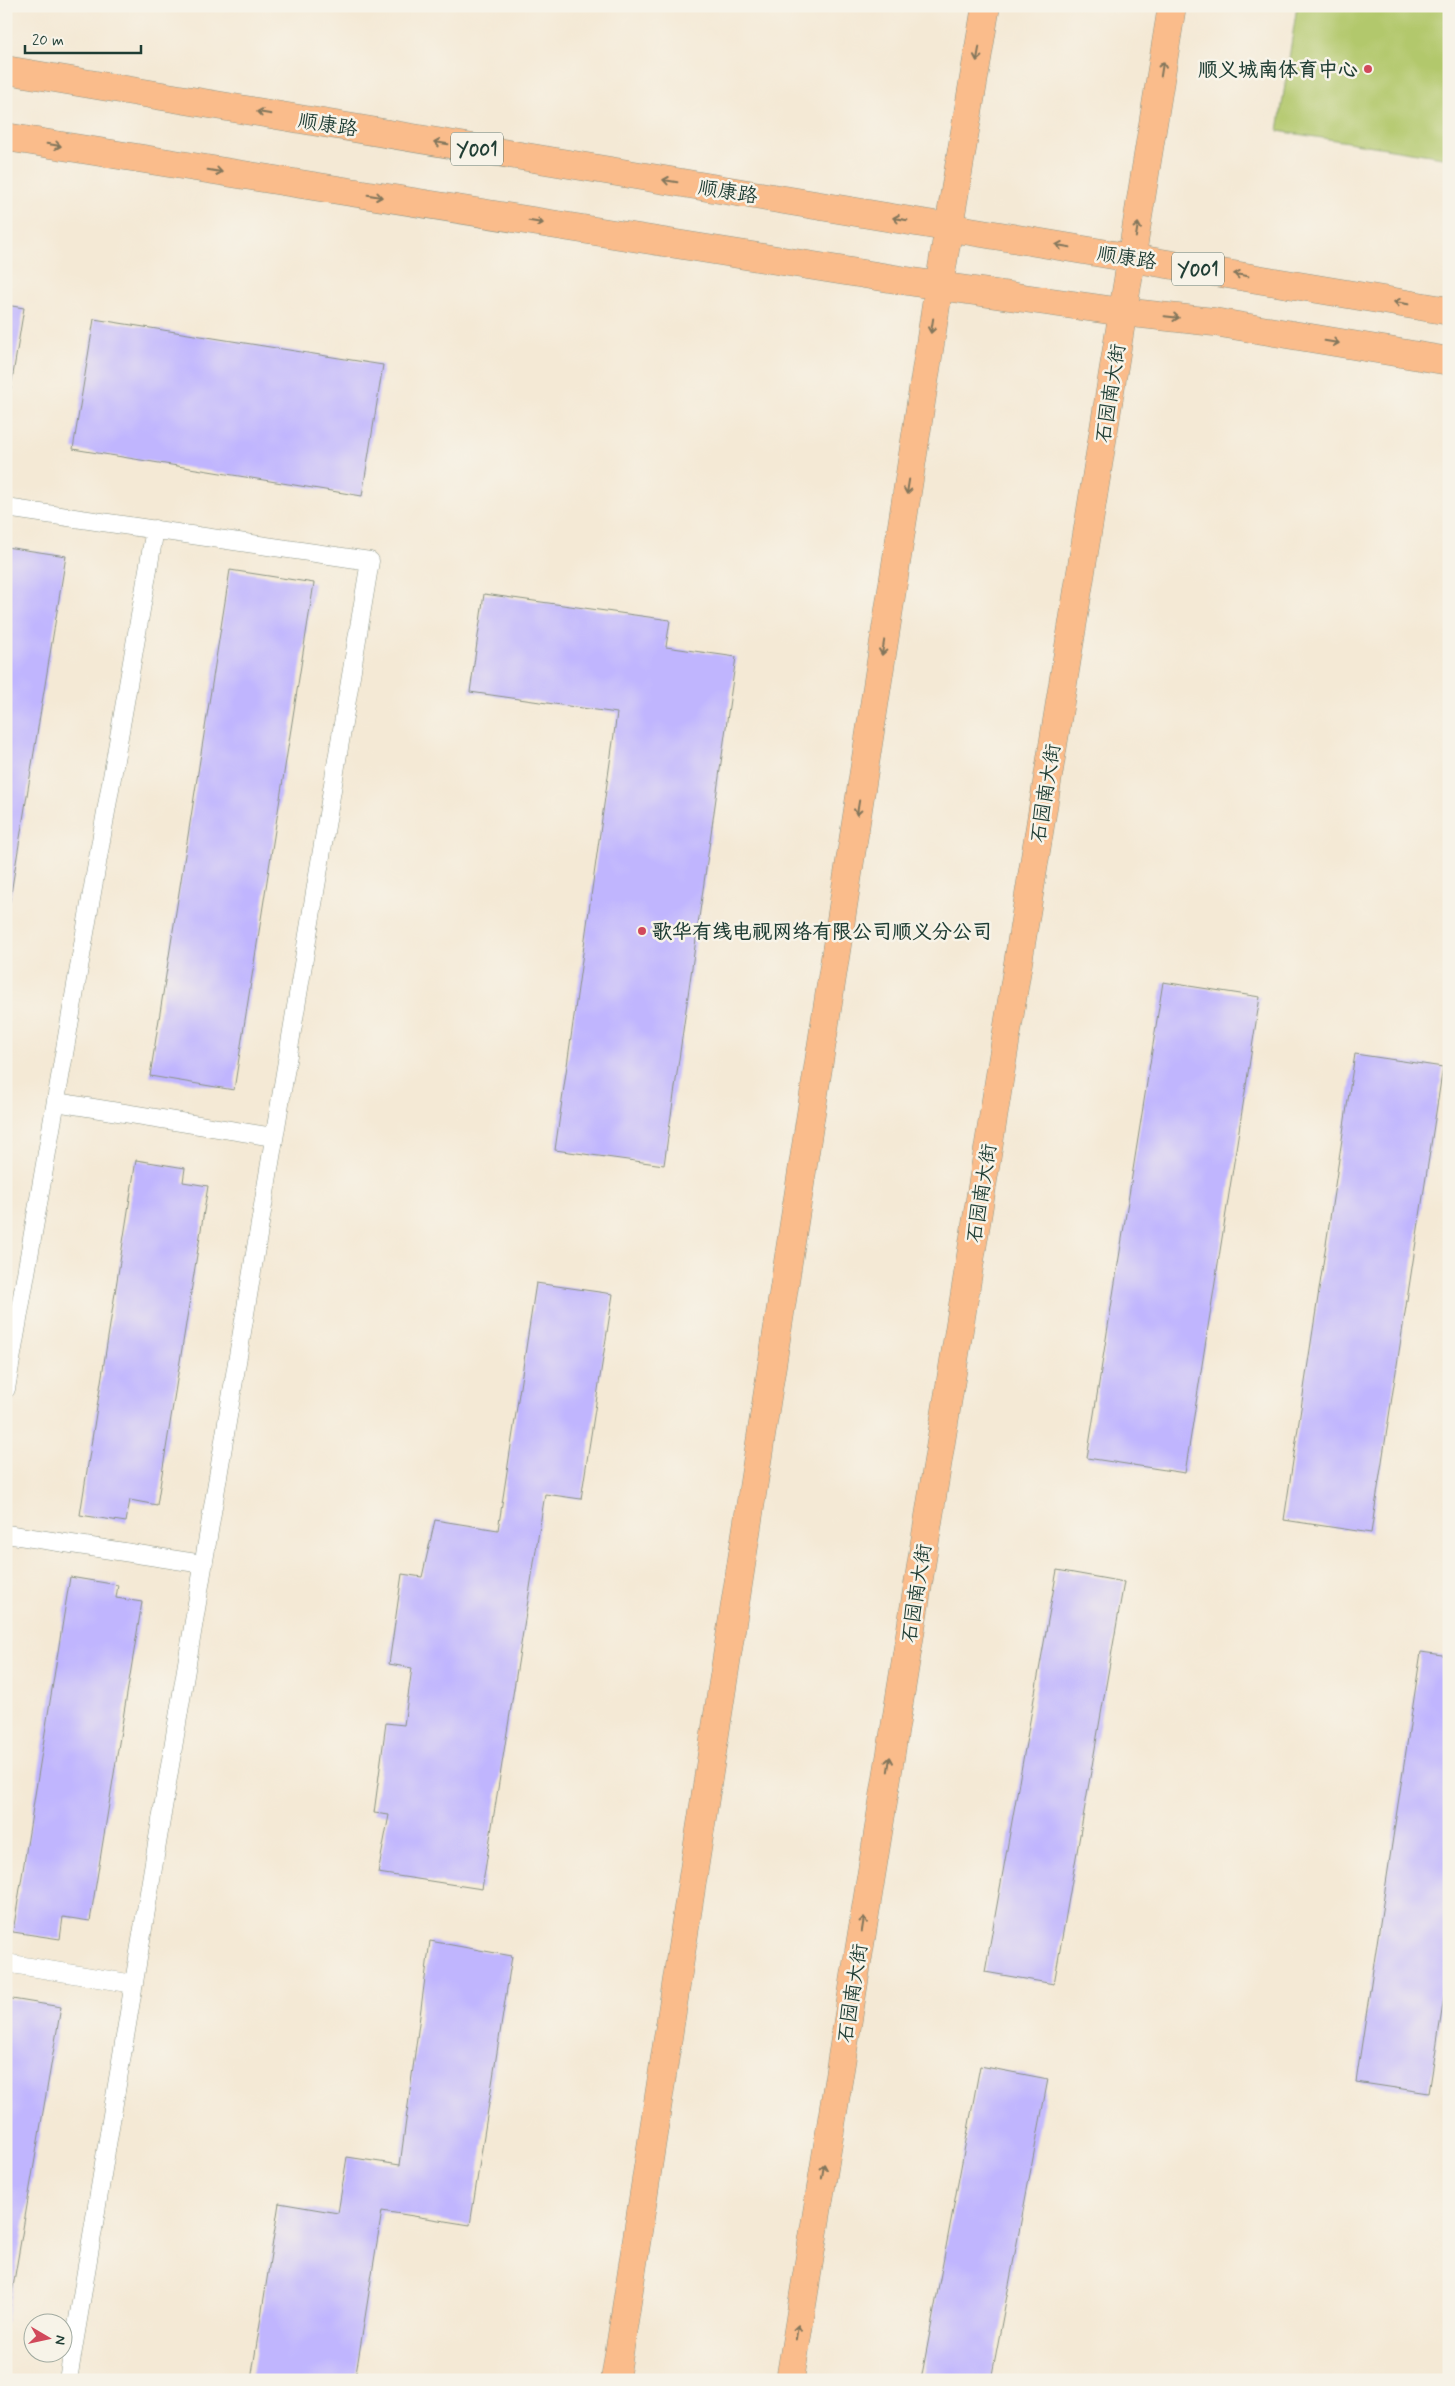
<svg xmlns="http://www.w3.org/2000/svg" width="1455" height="2386" font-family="Mynerve,'LXGW WenKai TC',sans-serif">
<rect width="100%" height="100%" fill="#f7f3e8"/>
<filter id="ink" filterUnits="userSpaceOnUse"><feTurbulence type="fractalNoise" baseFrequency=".02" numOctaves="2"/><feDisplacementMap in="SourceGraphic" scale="10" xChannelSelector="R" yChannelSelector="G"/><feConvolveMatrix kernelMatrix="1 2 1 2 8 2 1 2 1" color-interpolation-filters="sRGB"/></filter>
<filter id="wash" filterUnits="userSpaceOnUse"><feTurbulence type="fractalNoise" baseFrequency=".0096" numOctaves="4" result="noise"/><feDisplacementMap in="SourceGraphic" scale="20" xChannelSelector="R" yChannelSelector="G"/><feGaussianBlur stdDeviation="1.12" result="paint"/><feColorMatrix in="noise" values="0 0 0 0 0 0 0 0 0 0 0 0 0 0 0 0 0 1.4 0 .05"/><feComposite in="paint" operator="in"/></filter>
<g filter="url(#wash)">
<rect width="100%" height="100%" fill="#f4e9d5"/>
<path fill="#b2c86c" stroke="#688250" d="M 1297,6 L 1449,6 L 1449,158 L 1278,131 Z"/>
<g id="blocks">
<path fill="#c0b5fe" d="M 6,305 L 24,308 L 7,411 L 6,411 Z
M 94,319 L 383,365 L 362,496 L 73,449 Z
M 6,547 L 66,556 L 7,918 L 6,918 Z
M 230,570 L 314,583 L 234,1090 L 150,1076 Z
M 484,594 L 670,620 L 666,647 L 736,657 L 664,1165 L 555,1150 L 617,713 L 470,692 Z
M 1163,982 L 1260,997 L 1185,1473 L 1087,1458 Z
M 1355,1054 L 1443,1067 L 1371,1533 L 1284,1520 Z
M 136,1160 L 185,1168 L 183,1182 L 208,1186 L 157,1505 L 130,1500 L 126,1522 L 80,1515 Z
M 536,1283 L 613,1294 L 581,1499 L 545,1494 L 482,1889 L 378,1873 L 389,1815 L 374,1813 L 386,1723 L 404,1725 L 412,1668 L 389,1664 L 402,1574 L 422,1577 L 435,1520 L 498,1530 Z
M 1057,1570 L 1124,1582 L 1054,1984 L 985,1972 Z
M 70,1577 L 118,1585 L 116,1598 L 142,1602 L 90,1921 L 63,1917 L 60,1939 L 13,1932 Z
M 1421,1652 L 1449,1656 L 1449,1966 L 1429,2093 L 1356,2082 Z
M 430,1941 L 512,1956 L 470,2225 L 382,2211 L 355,2380 L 251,2380 L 279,2203 L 338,2213 L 347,2157 L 400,2165 Z
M 6,1998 L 61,2007 L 7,2322 L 6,2322 Z
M 980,2066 L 1048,2079 L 991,2380 L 921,2380 Z"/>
</g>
</g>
<g filter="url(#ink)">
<use href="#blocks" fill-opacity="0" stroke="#8a9384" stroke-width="1"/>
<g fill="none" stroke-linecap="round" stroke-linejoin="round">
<defs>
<path id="lane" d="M 6,508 L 370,561 L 68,2380
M 56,1102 L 273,1137
M 6,1389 L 155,529
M 6,1534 L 203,1564
M 6,1963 L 134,1984"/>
<path id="primary" d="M 6,70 L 1449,311
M 6,137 L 939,286 L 1123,312 L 1214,322 L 1449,361
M 615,2380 L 939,286 L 986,6
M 790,2380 L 1172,6"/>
</defs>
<use href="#lane" stroke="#8a9384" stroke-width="19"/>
<use href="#primary" stroke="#8a9384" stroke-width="29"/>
<use href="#lane" stroke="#fff" stroke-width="18"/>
<use href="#primary" stroke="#fabc8b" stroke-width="28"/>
</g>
<defs><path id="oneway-shaft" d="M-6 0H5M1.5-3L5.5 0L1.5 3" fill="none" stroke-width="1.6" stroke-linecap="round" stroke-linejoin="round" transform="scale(1.25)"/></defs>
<g stroke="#82765b">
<use href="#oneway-shaft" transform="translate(978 54) rotate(100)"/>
<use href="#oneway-shaft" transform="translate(1162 69) rotate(-81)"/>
<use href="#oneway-shaft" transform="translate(264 113) rotate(-171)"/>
<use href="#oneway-shaft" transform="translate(441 143) rotate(-171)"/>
<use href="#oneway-shaft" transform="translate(54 145) rotate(9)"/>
<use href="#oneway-shaft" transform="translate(215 171) rotate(9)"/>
<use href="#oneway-shaft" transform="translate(670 181) rotate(-171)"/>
<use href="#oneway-shaft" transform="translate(375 196) rotate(9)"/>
<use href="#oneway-shaft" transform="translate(900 219) rotate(-171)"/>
<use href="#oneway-shaft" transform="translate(536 222) rotate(9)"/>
<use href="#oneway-shaft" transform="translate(1137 230) rotate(-81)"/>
<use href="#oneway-shaft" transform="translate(1063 246) rotate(-170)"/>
<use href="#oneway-shaft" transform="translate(1241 275) rotate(-170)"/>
<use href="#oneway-shaft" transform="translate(1401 303) rotate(-170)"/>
<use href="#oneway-shaft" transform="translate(1172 317) rotate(6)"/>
<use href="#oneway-shaft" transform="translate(932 326) rotate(99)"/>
<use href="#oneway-shaft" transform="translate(1332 342) rotate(9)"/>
<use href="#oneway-shaft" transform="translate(908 487) rotate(99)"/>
<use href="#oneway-shaft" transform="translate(883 648) rotate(99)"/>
<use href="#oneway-shaft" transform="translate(858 808) rotate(99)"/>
<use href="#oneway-shaft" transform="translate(889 1764) rotate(-81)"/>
<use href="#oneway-shaft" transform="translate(863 1924) rotate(-81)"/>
<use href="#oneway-shaft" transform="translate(823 2171) rotate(-81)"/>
<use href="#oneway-shaft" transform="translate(797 2332) rotate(-81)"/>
</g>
</g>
<g fill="#d1495b" stroke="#f7f3e8" stroke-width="2">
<circle cx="1368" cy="69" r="5"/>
<circle cx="642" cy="931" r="5"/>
</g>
<g text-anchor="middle" stroke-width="5" stroke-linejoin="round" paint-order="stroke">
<g fill="#f7f3e8" stroke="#60746a" stroke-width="1">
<rect x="451" y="132.5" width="52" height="33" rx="4"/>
<rect x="1172" y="252.5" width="52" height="33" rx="4"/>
</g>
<g font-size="19" font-weight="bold" fill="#1f3d34">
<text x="477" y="156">Y001</text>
<text x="1198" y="276">Y001</text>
</g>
<g font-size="20" font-weight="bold" fill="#1f3d34" stroke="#f7f3e8" text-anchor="end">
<text x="1358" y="76">顺义城南体育中心</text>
<text x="652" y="938" text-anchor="start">歌华有线电视网络有限公司顺义分公司</text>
</g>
<g font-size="20" fill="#1f3d34" stroke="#f7f3e8">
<text transform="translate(328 124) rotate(9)" y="7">顺康路</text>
<text transform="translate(728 191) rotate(9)" y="7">顺康路</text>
<text transform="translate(1127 257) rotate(9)" y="7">顺康路</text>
<text transform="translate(1110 393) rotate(-81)" y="7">石园南大街</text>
<text transform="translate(1045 793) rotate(-81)" y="7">石园南大街</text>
<text transform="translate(981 1193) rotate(-81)" y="7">石园南大街</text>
<text transform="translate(916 1593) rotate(-81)" y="7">石园南大街</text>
<text transform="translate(852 1993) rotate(-81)" y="7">石园南大街</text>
</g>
</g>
<rect width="1455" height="2386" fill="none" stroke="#f7f3e8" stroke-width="25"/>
<g transform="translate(48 2338) rotate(99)"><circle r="24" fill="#f7f3e8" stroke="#a1aaa0"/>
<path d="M0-4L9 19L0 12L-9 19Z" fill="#d1495b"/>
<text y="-8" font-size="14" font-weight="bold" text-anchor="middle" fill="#1f3d34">N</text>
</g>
<path d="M25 45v8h116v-8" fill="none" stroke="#1f3d34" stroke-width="2.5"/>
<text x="32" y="45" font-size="15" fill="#1f3d34" stroke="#f7f3e8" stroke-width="4" paint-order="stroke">20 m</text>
</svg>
